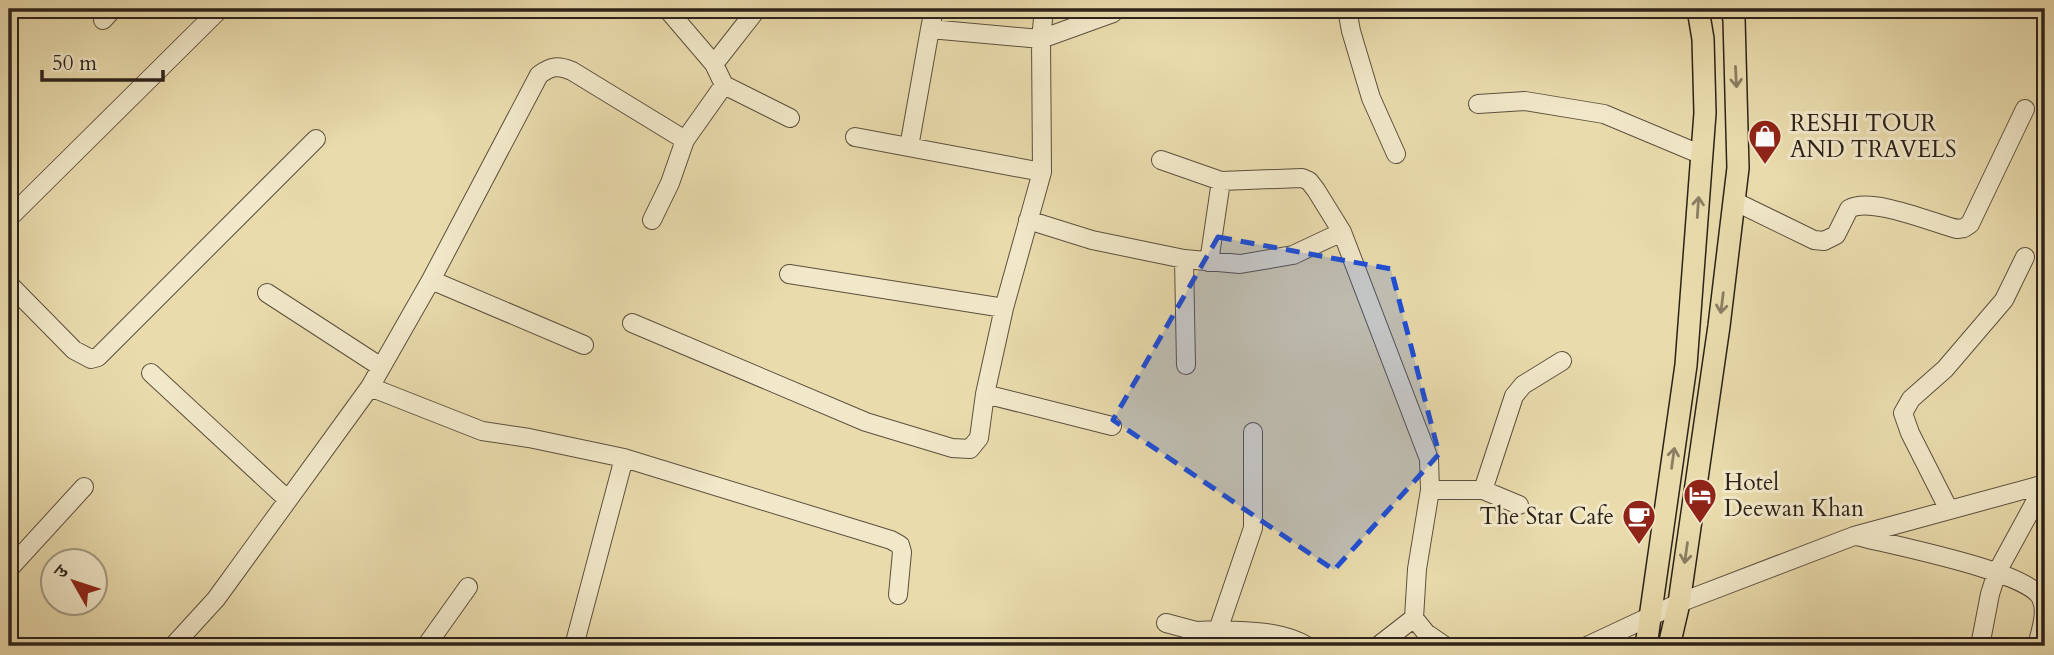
<svg xmlns="http://www.w3.org/2000/svg" width="2054" height="655" font-family="Cardo,'Noto Serif Devanagari',serif">
<rect width="100%" height="100%" fill="#e9dbac"/>
<filter id="stains"><feTurbulence type="fractalNoise" baseFrequency=".00286" numOctaves="4"/><feColorMatrix values="0 0 0 0 .2 0 0 0 0 .09 0 0 0 0 .02 0 0 0 .5 -.17"/></filter>
<radialGradient id="worn" r=".72"><stop offset=".6" stop-color="#630" stop-opacity="0"/><stop offset="1" stop-color="#630" stop-opacity=".3"/></radialGradient>
<g fill="none" stroke-linecap="round" stroke-linejoin="round">
<defs>
<path id="minor" d="M 1347,9 L 1351,31 L 1371,98 L 1396,154
M 103,20 L 113,9
M 930,29 L 934,9
M 714,64 L 757,9
M 724,85 L 790,118
M 1478,104 L 1525,101 L 1604,114 L 1702,155
M 855,137 L 1042,172
M 909,147 L 930,29 L 1041,39 L 1113,13
M 1161,160 L 1221,181 L 1302,178 L 1309,181 L 1316,190 L 1342,232 L 1429,459 L 1430,490 L 1417,569 L 1414,618 L 1426,633 L 1445,646
M 1734,201 L 1814,240 L 1824,241 L 1836,235 L 1849,209 C 1870,196 1933,223 1957,229 L 1964,228 L 1970,224 L 2025,109
M 9,218 L 220,9
M 652,220 L 670,183 L 685,140 L 724,85 L 714,64 L 667,9
M 1028,220 L 1092,240 L 1184,259 L 1240,264 L 1293,255 L 1342,232
M 1184,259 L 1186,365
M 1209,262 L 1221,181
M 789,274 L 1004,308
M 431,280 L 584,345
M 9,284 L 74,350 L 91,359 L 98,357 L 316,139
M 267,293 L 381,367
M 632,323 L 866,422 L 952,448 L 970,449 L 979,438 L 985,394 L 1004,308 L 1042,172 L 1041,39 L 1044,9
M 151,373 L 288,500
M 370,387 L 482,431 L 529,438 L 624,458 L 891,540 L 900,545 L 902,552 L 898,595
M 985,394 L 1112,426
M 1253,432 L 1253,528 L 1218,630 C 1248,632 1280,630 1307,646
M 1430,490 L 1483,490 L 1519,505
M 1483,490 L 1514,396 L 1523,385 L 1562,361
M 1949,510 L 1910,433 L 1903,413 L 1911,399 L 1945,369 L 2004,300 L 2025,257
M 1857,536 C 1890,545 2028,571 2041,598 C 2048,613 2040,632 2037,646
M 9,569 L 84,487
M 1166,623 L 1196,631 L 1218,630
M 173,646 L 216,599 L 370,387 L 431,280 L 539,75 C 551,66 558,65 572,71 L 685,140
M 426,646 L 468,587
M 574,646 L 624,458
M 1378,646 L 1414,618
M 1587,646 L 1679,603 L 1854,536 L 2045,484
M 1980,646 L 1990,594 L 1997,572 L 2045,484"/>
<path id="major" d="M 1646,646 L 1686,365 L 1705,113 L 1703,39 L 1698,9
M 1669,646 L 1679,603 L 1719,326 L 1738,168 L 1734,19 L 1731,9"/>
</defs>
<use href="#minor" stroke="#5c503e" stroke-width="20"/>
<use href="#major" stroke="#2d221a" stroke-width="24"/>
<use href="#minor" stroke="#f1e8c9" stroke-width="18"/>
<use href="#major" stroke="#e9dbac" stroke-width="21"/>
</g>
<defs><path id="oneway-shaft" d="M-6 0H5M1.5-3L5.5 0L1.5 3" fill="none" stroke-width="1.6" stroke-linecap="round" stroke-linejoin="round" transform="scale(1.75)"/></defs>
<g stroke="#8b7e63">
<use href="#oneway-shaft" transform="translate(1736 77) rotate(87)"/>
<use href="#oneway-shaft" transform="translate(1698 207) rotate(-86)"/>
<use href="#oneway-shaft" transform="translate(1722 303) rotate(97)"/>
<use href="#oneway-shaft" transform="translate(1673 458) rotate(-82)"/>
<use href="#oneway-shaft" transform="translate(1686 553) rotate(98)"/>
</g>
<path fill="#1d4ed8" fill-opacity="0.2" stroke="#1d4ed8" stroke-width="5" stroke-dasharray="14 9" stroke-linejoin="round" d="M 1218,237 L 1391,269 L 1439,454 L 1334,570 L 1113,420 Z"/>
<defs>
<symbol id="shop-pin" viewBox="-11 -11 22 30"><path d="M0 17L-7.5 6A9.5 9.5 0 1 1 7.5 6Z" fill="#8f2418" stroke="#f1e8c9"/><path d="M-5-2.5h2.3a2.7 3.5 0 0 1 5.4 0H5L5.5 6h-11ZM-1.5-2.5h3a1.5 2.3 0 0 0-3 0Z" fill="#fff"/></symbol>
<symbol id="hotel-pin" viewBox="-11 -11 22 30"><path d="M0 17L-7.5 6A9.5 9.5 0 1 1 7.5 6Z" fill="#8f2418" stroke="#f1e8c9"/><path d="M-6-4.5h1.5V1H6V5H4.5V3h-9V5H-6ZM-4 0a1.8 1.8 0 1 1 3.6 0ZM.5 0V-2.5h3Q6-2.5 6 0Z" fill="#fff"/></symbol>
<symbol id="cafe-pin" viewBox="-11 -11 22 30"><path d="M0 17L-7.5 6A9.5 9.5 0 1 1 7.5 6Z" fill="#8f2418" stroke="#f1e8c9"/><path d="M-5.5-4.5H6V0H3Q3 3.5 0 3.5H-2.5Q-5.5 3.5-5.5 0ZM3-3.2v2h1.7v-2ZM-6 4.5H4V6H-6Z" fill="#fff"/></symbol>
</defs>
<g fill-rule="evenodd">
<use href="#shop-pin" x="1746" y="117" width="38" height="52"/>
<use href="#hotel-pin" x="1681" y="476" width="38" height="52"/>
<use href="#cafe-pin" x="1620" y="497" width="38" height="52"/>
</g>
<g text-anchor="middle" stroke-width="6" stroke-linejoin="round" paint-order="stroke">
<g font-size="23" fill="#2d221a" stroke="#f1e8c9" text-anchor="start">
<text x="1790" y="131">RESHI TOUR<tspan x="1790" dy="26">AND TRAVELS</tspan></text>
<text x="1724" y="490">Hotel<tspan x="1724" dy="26">Deewan Khan</tspan></text>
<text x="1614" y="524" text-anchor="end">The Star Cafe</text>
</g>
</g>
<rect width="2054" height="655" fill="none" stroke="#e9dbac" stroke-width="35"/>
<rect x="10" y="10" width="2033" height="634" fill="none" stroke="#2d221a" stroke-width="3.5"/>
<rect x="18" y="18" width="2019" height="620" fill="none" stroke="#2d221a" stroke-width="2"/>
<g transform="translate(74 582) rotate(309)"><circle r="33" fill="#f1e8c9" stroke="#a39983" stroke-width="2"/>
<path d="M0-5L12 26L0 18L-12 26Z" fill="#8f2418"/>
<text y="-10" font-size="19" font-weight="bold" text-anchor="middle" fill="#2d221a">उ</text>
</g>
<path d="M42 70v10h121v-10" fill="none" stroke="#2d221a" stroke-width="3.5"/>
<text x="52" y="70" font-size="21" fill="#2d221a" stroke="#f1e8c9" stroke-width="5" paint-order="stroke">50 m</text>
<rect width="100%" height="100%" filter="url(#stains)"/>
<rect width="100%" height="100%" fill="url(#worn)"/>
</svg>
